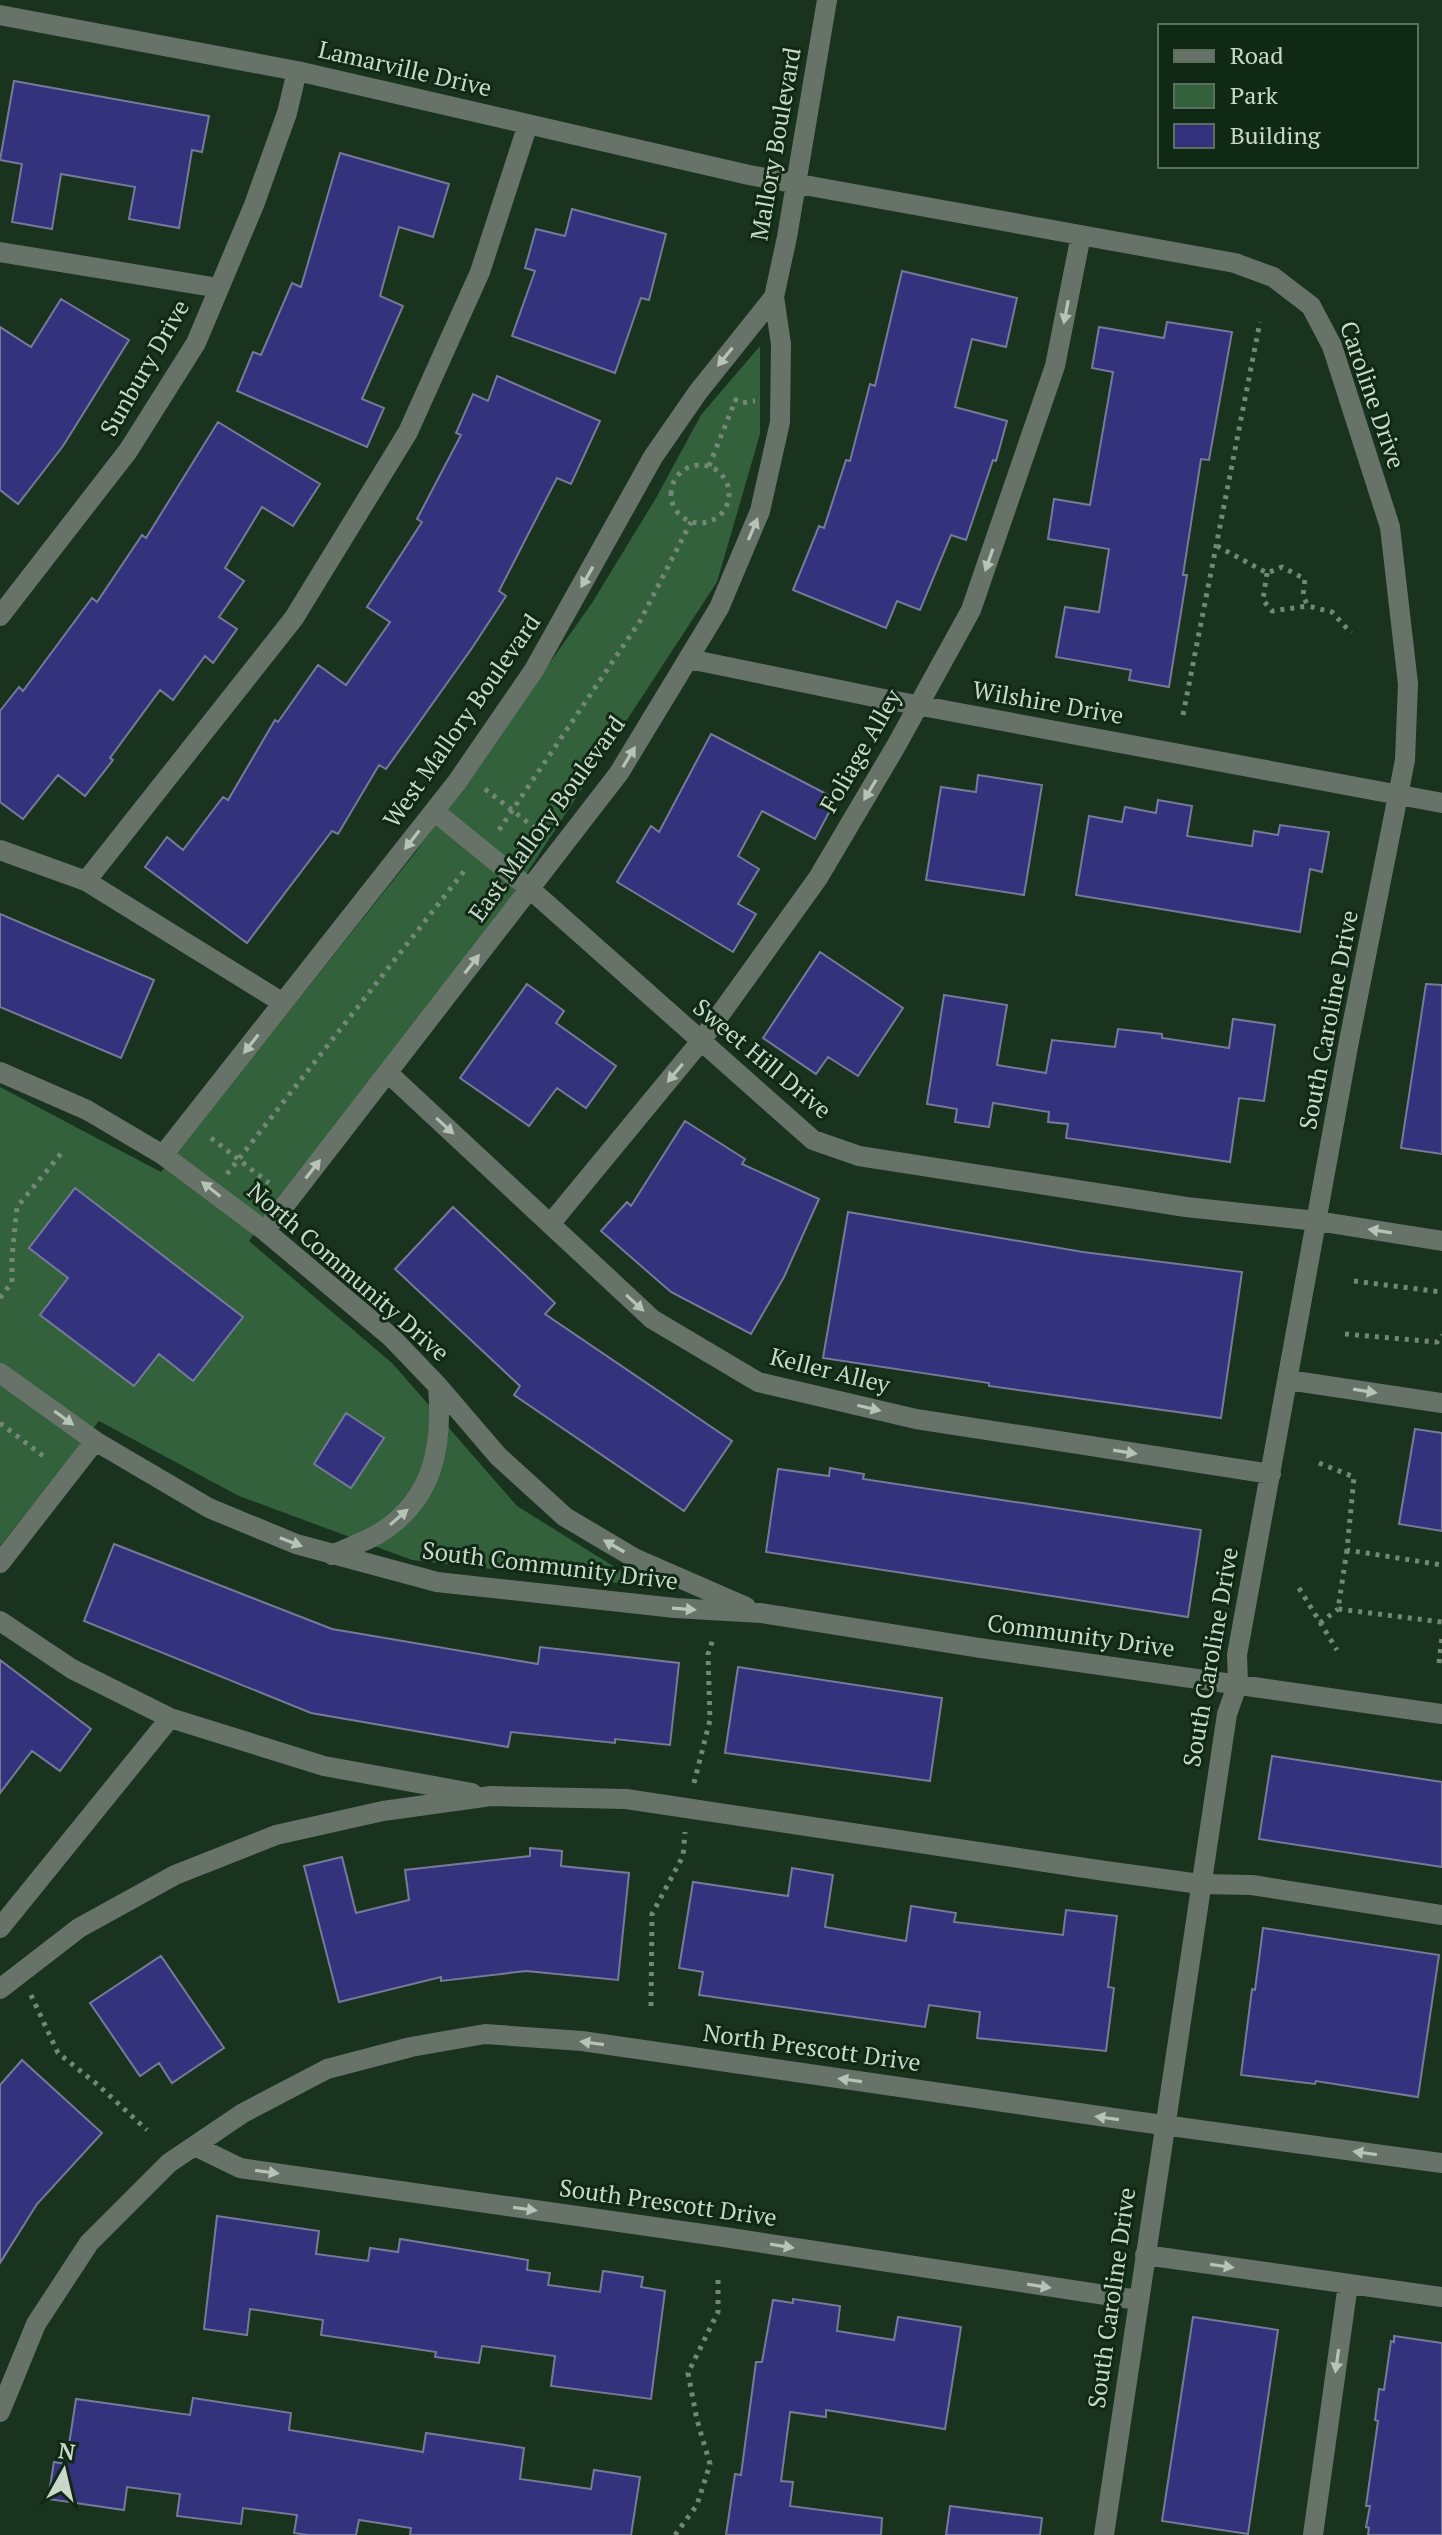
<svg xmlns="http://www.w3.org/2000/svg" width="1442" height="2535" font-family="'PT Serif',serif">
<rect width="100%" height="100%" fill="#1a331f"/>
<path fill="#32613c" d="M 760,346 L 760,434 L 717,582 L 508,902 L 249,1241 L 393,1364 L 517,1506 L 645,1586 L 412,1560 L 239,1496 L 99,1421 L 0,1546 L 0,1087 L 161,1172 L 415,853 L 592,603 L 656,498 L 701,415 Z"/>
<path fill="#33327c" stroke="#767a99" stroke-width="2" d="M 14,81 L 209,116 L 202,152 L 192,150 L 179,228 L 129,219 L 135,187 L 61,174 L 52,229 L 12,222 L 22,164 L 0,160 Z
M 340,153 L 449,184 L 433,237 L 399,227 L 380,296 L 403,306 L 362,399 L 384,408 L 367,447 L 237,391 L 253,352 L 261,355 L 292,283 L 301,287 Z
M 572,209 L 666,234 L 649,300 L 641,298 L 615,373 L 512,336 L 535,271 L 525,268 L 536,229 L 565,236 Z
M 902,271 L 1017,298 L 1006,347 L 972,339 L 955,407 L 1007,421 L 996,461 L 993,460 L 966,540 L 951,535 L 920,610 L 897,601 L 886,628 L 793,590 L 819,526 L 824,528 L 846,460 L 850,461 L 870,384 L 875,386 Z
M 61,299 L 129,340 L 63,446 L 18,504 L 0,490 L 0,327 L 31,347 Z
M 1167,322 L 1232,332 L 1209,460 L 1201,459 L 1183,575 L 1187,575 L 1169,687 L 1129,680 L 1131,670 L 1056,657 L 1065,607 L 1099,612 L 1109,549 L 1048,539 L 1054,499 L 1090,505 L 1113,372 L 1092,368 L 1099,327 L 1164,338 Z
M 497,376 L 600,421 L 571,484 L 557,478 L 499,591 L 506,596 L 472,648 L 386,769 L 379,765 L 338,834 L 332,831 L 247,943 L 145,867 L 167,837 L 183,850 L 223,797 L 228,800 L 275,720 L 278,722 L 318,665 L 346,685 L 390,622 L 367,607 L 422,522 L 417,519 L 461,435 L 456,433 L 473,394 L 488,401 Z
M 218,422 L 320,484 L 293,526 L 262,507 L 225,568 L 244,581 L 219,617 L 237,629 L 213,663 L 205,656 L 173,700 L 160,690 L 110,758 L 113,760 L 85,796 L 58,775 L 23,819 L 0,802 L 0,711 L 19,687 L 23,691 L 92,598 L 97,602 L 142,535 L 146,538 Z
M 711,734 L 836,799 L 815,839 L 762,811 L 738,856 L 759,869 L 738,904 L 756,914 L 733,952 L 617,882 L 651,826 L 659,832 Z
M 978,775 L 1042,785 L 1024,895 L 926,880 L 941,787 L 976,792 Z
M 1158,800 L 1192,806 L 1187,836 L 1252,846 L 1254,831 L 1278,835 L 1280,825 L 1329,832 L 1322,872 L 1310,869 L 1300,932 L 1076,895 L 1089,816 L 1122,822 L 1125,807 L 1156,813 Z
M 0,914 L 154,980 L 121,1058 L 0,1007 Z
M 820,952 L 903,1008 L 858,1076 L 828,1057 L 816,1074 L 763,1038 Z
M 527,984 L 564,1011 L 556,1023 L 616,1066 L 586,1108 L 557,1088 L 529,1126 L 460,1078 Z
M 1426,984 L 1442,985 L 1442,1154 L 1401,1148 Z
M 944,995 L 1007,1005 L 997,1065 L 1046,1073 L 1052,1040 L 1115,1047 L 1118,1029 L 1162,1034 L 1162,1038 L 1229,1048 L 1233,1019 L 1275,1025 L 1264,1101 L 1239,1098 L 1230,1162 L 1066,1138 L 1068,1124 L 1048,1122 L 1049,1112 L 993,1103 L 989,1127 L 955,1122 L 957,1109 L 927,1104 Z
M 685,1121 L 745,1159 L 742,1164 L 819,1199 L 784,1277 L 751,1334 L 671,1292 L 601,1231 L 627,1202 L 631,1206 Z
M 75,1188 L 243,1317 L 193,1381 L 159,1354 L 134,1386 L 40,1315 L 68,1278 L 29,1248 Z
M 453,1207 L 555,1303 L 545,1314 L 732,1441 L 684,1511 L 514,1395 L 520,1386 L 395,1269 Z
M 848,1212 L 1083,1252 L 1242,1272 L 1221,1418 L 989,1386 L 989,1383 L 823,1358 Z
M 346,1413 L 384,1438 L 351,1488 L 314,1464 Z
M 1415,1429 L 1442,1433 L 1442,1531 L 1399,1524 Z
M 830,1468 L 864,1474 L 863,1479 L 1201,1530 L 1188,1617 L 766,1552 L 778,1469 L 829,1476 Z
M 114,1544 L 332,1629 L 538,1664 L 540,1647 L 679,1663 L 670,1745 L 615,1739 L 615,1743 L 511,1732 L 508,1747 L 311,1713 L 84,1621 Z
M 0,1660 L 91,1729 L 60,1771 L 32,1751 L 0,1793 Z
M 738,1667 L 942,1698 L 930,1781 L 725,1753 Z
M 1272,1756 L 1442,1782 L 1442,1867 L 1259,1839 Z
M 530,1848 L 562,1851 L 561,1866 L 629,1873 L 618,1980 L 526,1971 L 441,1981 L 441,1977 L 339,2002 L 304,1866 L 342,1857 L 356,1913 L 409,1900 L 405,1870 L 530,1856 Z
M 792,1868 L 833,1875 L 825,1927 L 906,1941 L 911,1906 L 956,1913 L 954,1922 L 1063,1935 L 1066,1910 L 1117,1916 L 1108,1987 L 1114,1988 L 1106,2051 L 977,2038 L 980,2012 L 929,2005 L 925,2027 L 699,1995 L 703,1972 L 679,1968 L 693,1882 L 788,1896 Z
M 1263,1928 L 1439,1955 L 1418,2097 L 1316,2081 L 1315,2084 L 1241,2075 L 1252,1989 L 1255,1990 Z
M 161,1956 L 224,2048 L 172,2083 L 159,2063 L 140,2076 L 90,2003 Z
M 22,2060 L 102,2133 L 37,2204 L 0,2263 L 0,2085 Z
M 217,2216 L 319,2231 L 316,2254 L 368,2261 L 370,2248 L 398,2252 L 400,2239 L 528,2260 L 527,2270 L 550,2273 L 548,2285 L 600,2292 L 603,2271 L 643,2277 L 641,2287 L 665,2291 L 651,2399 L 551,2386 L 555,2356 L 482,2346 L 479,2363 L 435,2357 L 436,2352 L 321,2335 L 323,2320 L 250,2309 L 247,2335 L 204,2329 Z
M 793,2299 L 840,2306 L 837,2331 L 894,2340 L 898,2317 L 961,2327 L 945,2429 L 826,2410 L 826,2417 L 790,2412 L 781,2481 L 793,2482 L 790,2506 L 882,2518 L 881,2535 L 726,2535 L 735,2474 L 741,2475 L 756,2362 L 762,2362 L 773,2300 L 793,2303 Z
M 1193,2317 L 1278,2330 L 1248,2534 L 1162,2521 Z
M 1394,2336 L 1442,2343 L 1442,2535 L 1368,2535 L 1369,2528 L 1366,2527 L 1370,2506 L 1366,2506 L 1378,2421 L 1375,2420 L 1379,2389 L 1384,2390 L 1391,2341 L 1394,2342 Z
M 193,2398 L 291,2413 L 289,2430 L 423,2452 L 426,2433 L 524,2448 L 520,2479 L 591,2489 L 594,2470 L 640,2477 L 631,2535 L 410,2535 L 411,2528 L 359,2520 L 356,2535 L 308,2535 L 294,2533 L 297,2515 L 243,2508 L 241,2524 L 177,2516 L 180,2494 L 127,2487 L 124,2510 L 48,2499 L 54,2462 L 66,2464 L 76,2399 L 190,2415 Z
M 950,2506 L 1042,2518 L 1040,2535 L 946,2535 Z"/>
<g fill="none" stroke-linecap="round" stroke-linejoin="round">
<path stroke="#738776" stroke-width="5" stroke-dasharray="4 6" stroke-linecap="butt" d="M 734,399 L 742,403 L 755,401
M671 494a29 29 0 1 1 58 0a29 29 0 1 1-58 0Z
M 709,466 L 736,399
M 1217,546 L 1267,573 L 1282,567 L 1305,579 L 1303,596 L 1308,606 L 1332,612 L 1351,633
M 1267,573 L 1263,600 L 1272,611 L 1308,606
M 1183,715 L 1260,322
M 485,789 L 540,832
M 499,830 L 640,621 L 691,522
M 211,1138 L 269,1183
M 227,1174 L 465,870
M 1354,1281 L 1442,1292
M 0,1298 L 12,1282 L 12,1257 L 17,1207 L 64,1150
M 1345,1334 L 1437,1342 L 1442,1335
M 0,1423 L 47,1459
M 1319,1463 L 1354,1477 L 1347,1550 L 1442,1565
M 1347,1550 L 1338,1609 L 1442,1622
M 1299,1588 L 1337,1650
M 1320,1623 L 1338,1609
M 1439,1663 L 1442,1637
M 694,1783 L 710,1720 L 708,1654 L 714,1636
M 31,1995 L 58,2053 L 98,2085 L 147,2130
M 651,2006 L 652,1914 L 683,1856 L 685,1832
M 675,2535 L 697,2505 L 710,2464 L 697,2420 L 688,2373 L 718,2312 L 718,2276"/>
<path stroke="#677368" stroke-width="20" d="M 0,15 L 297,71 L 749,175 L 1235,263 L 1273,277 L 1311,306 L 1332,346 L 1390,527 L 1408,684 L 1405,760 L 1349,1041 L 1237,1655 L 1238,1683 L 1227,1714 L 1104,2535
M 0,252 L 219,288
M 0,616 L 128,451 L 196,343 L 254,205 L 287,113 L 297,71
M 689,659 L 879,698 L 1442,803
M 434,811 L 530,889 L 813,1140 L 859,1156 L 1186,1207 L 1317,1221 L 1442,1241
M 0,850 L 86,881 L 283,1003
M 86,881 L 294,618 L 408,432 L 480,272 L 528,124
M 0,1072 L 87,1110 L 163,1155 L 265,1231 L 391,1337 L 438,1386 L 498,1456 L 565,1517 L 636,1559 L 746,1607
M 388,1073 L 652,1319 L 758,1382 L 916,1419 L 1271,1474
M 163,1155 L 457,782 L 534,670 L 653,457 L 698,392 L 774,297
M 551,1223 L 701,1041 L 818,878 L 896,746 L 971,610 L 1055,366 L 1081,235
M 265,1231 L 619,773 L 719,608 L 760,511 L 780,422 L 781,344 L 774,297 L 787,237 L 827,0
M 0,1373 L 95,1441 L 209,1508 L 296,1544 L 437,1582 L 675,1608 L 761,1613 L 980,1648 L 1442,1714
M 1288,1380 L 1442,1403
M 332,1555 C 347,1548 364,1542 378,1534 C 434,1500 443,1446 438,1386
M 0,1563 L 95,1441
M 0,1621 L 72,1669 L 170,1718 L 324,1766 L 472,1793
M 0,1928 L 170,1718
M 0,1989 L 79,1928 L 175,1875 L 276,1835 L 383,1811 L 491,1796 L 626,1799 L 1105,1871 L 1200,1884 L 1252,1885 L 1442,1915
M 195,2146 L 240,2168 L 724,2237 L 1138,2300
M 1145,2255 L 1442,2297
M 0,2412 L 36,2324 L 89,2243 L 169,2163 L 243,2113 L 327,2069 L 411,2047 L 485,2034 L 582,2041 L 1134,2121 L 1442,2163
M 1313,2535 L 1348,2284"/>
</g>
<defs><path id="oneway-solid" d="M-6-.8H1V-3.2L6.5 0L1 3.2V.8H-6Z" transform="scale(2)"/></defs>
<g fill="#b5c4b7">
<use href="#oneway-solid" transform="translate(1066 312) rotate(101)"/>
<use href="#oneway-solid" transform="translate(725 357) rotate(129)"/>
<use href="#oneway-solid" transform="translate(753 529) rotate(-67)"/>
<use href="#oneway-solid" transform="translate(989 560) rotate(109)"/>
<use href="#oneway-solid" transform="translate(587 577) rotate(120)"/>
<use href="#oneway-solid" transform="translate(629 757) rotate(-59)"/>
<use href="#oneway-solid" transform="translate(870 790) rotate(121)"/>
<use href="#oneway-solid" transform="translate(412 840) rotate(128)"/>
<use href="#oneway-solid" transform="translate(472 964) rotate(-52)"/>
<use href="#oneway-solid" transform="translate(251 1044) rotate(128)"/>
<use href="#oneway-solid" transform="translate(675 1073) rotate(130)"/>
<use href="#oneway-solid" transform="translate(445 1126) rotate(43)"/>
<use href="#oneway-solid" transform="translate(313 1169) rotate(-52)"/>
<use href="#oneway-solid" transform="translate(211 1189) rotate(-142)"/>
<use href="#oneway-solid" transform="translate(1380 1231) rotate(-171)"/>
<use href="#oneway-solid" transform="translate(635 1303) rotate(43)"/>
<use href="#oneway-solid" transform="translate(1365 1391) rotate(9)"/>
<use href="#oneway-solid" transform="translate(869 1408) rotate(13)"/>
<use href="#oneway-solid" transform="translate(64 1418) rotate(36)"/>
<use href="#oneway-solid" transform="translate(1125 1452) rotate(9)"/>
<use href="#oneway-solid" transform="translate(399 1517) rotate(-41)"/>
<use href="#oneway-solid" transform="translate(291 1542) rotate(21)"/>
<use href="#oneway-solid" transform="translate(614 1546) rotate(-150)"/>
<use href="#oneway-solid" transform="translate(684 1609) rotate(4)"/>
<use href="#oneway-solid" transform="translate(592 2043) rotate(-172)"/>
<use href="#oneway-solid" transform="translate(850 2080) rotate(-172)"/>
<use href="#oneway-solid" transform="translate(1107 2118) rotate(-172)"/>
<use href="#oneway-solid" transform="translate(1365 2153) rotate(-172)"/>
<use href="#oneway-solid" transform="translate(267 2172) rotate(8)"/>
<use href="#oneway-solid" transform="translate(525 2209) rotate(8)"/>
<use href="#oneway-solid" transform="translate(782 2246) rotate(9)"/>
<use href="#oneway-solid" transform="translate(1222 2266) rotate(8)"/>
<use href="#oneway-solid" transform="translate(1039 2286) rotate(9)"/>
<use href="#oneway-solid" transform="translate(1337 2361) rotate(98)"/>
</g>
<g text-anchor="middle" stroke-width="6" stroke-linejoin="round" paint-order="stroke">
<g font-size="24" fill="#c9d8cb" stroke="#102915">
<text transform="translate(405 69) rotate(13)" y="8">Lamarville Drive</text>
<text transform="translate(776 144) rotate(-80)" y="8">Mallory Boulevard</text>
<text transform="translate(145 368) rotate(-60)" y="8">Sunbury Drive</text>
<text transform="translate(1372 395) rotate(71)" y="8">Caroline Drive</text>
<text transform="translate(1048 703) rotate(10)" y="8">Wilshire Drive</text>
<text transform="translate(462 721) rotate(-55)" y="8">West Mallory Boulevard</text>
<text transform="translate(861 751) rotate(-60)" y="8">Foliage Alley</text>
<text transform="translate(547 819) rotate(-54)" y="8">East Mallory Boulevard</text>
<text transform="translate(1329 1020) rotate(-79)" y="8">South Caroline Drive</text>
<text transform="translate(762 1059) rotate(40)" y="8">Sweet Hill Drive</text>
<text transform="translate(348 1272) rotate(41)" y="8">North Community Drive</text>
<text transform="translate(830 1371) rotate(14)" y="8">Keller Alley</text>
<text transform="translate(550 1566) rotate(7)" y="8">South Community Drive</text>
<text transform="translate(1081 1636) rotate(8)" y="8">Community Drive</text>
<text transform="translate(1211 1657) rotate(-80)" y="8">South Caroline Drive</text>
<text transform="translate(812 2048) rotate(8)" y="8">North Prescott Drive</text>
<text transform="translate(668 2203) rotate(8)" y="8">South Prescott Drive</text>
<text transform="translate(1112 2298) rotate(-82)" y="8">South Caroline Drive</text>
</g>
</g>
<rect x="1158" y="24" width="260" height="144" fill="#102915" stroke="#5a6f5e" stroke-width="2"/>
<rect x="1174" y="50" width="40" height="12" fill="#677368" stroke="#5a6f5e" stroke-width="2"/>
<text x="1230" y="64" font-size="24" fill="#c9d8cb">Road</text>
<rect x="1174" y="84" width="40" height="24" fill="#32613c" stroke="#5a6f5e" stroke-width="2"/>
<text x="1230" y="104" font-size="24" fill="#c9d8cb">Park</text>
<rect x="1174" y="124" width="40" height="24" fill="#33327c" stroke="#5a6f5e" stroke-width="2"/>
<text x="1230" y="144" font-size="24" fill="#c9d8cb">Building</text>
<g transform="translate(64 2471) rotate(8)" stroke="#102915" stroke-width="6" paint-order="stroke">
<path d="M0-6L14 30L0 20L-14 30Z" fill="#c9d8cb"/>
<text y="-12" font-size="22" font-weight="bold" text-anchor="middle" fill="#c9d8cb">N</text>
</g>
</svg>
